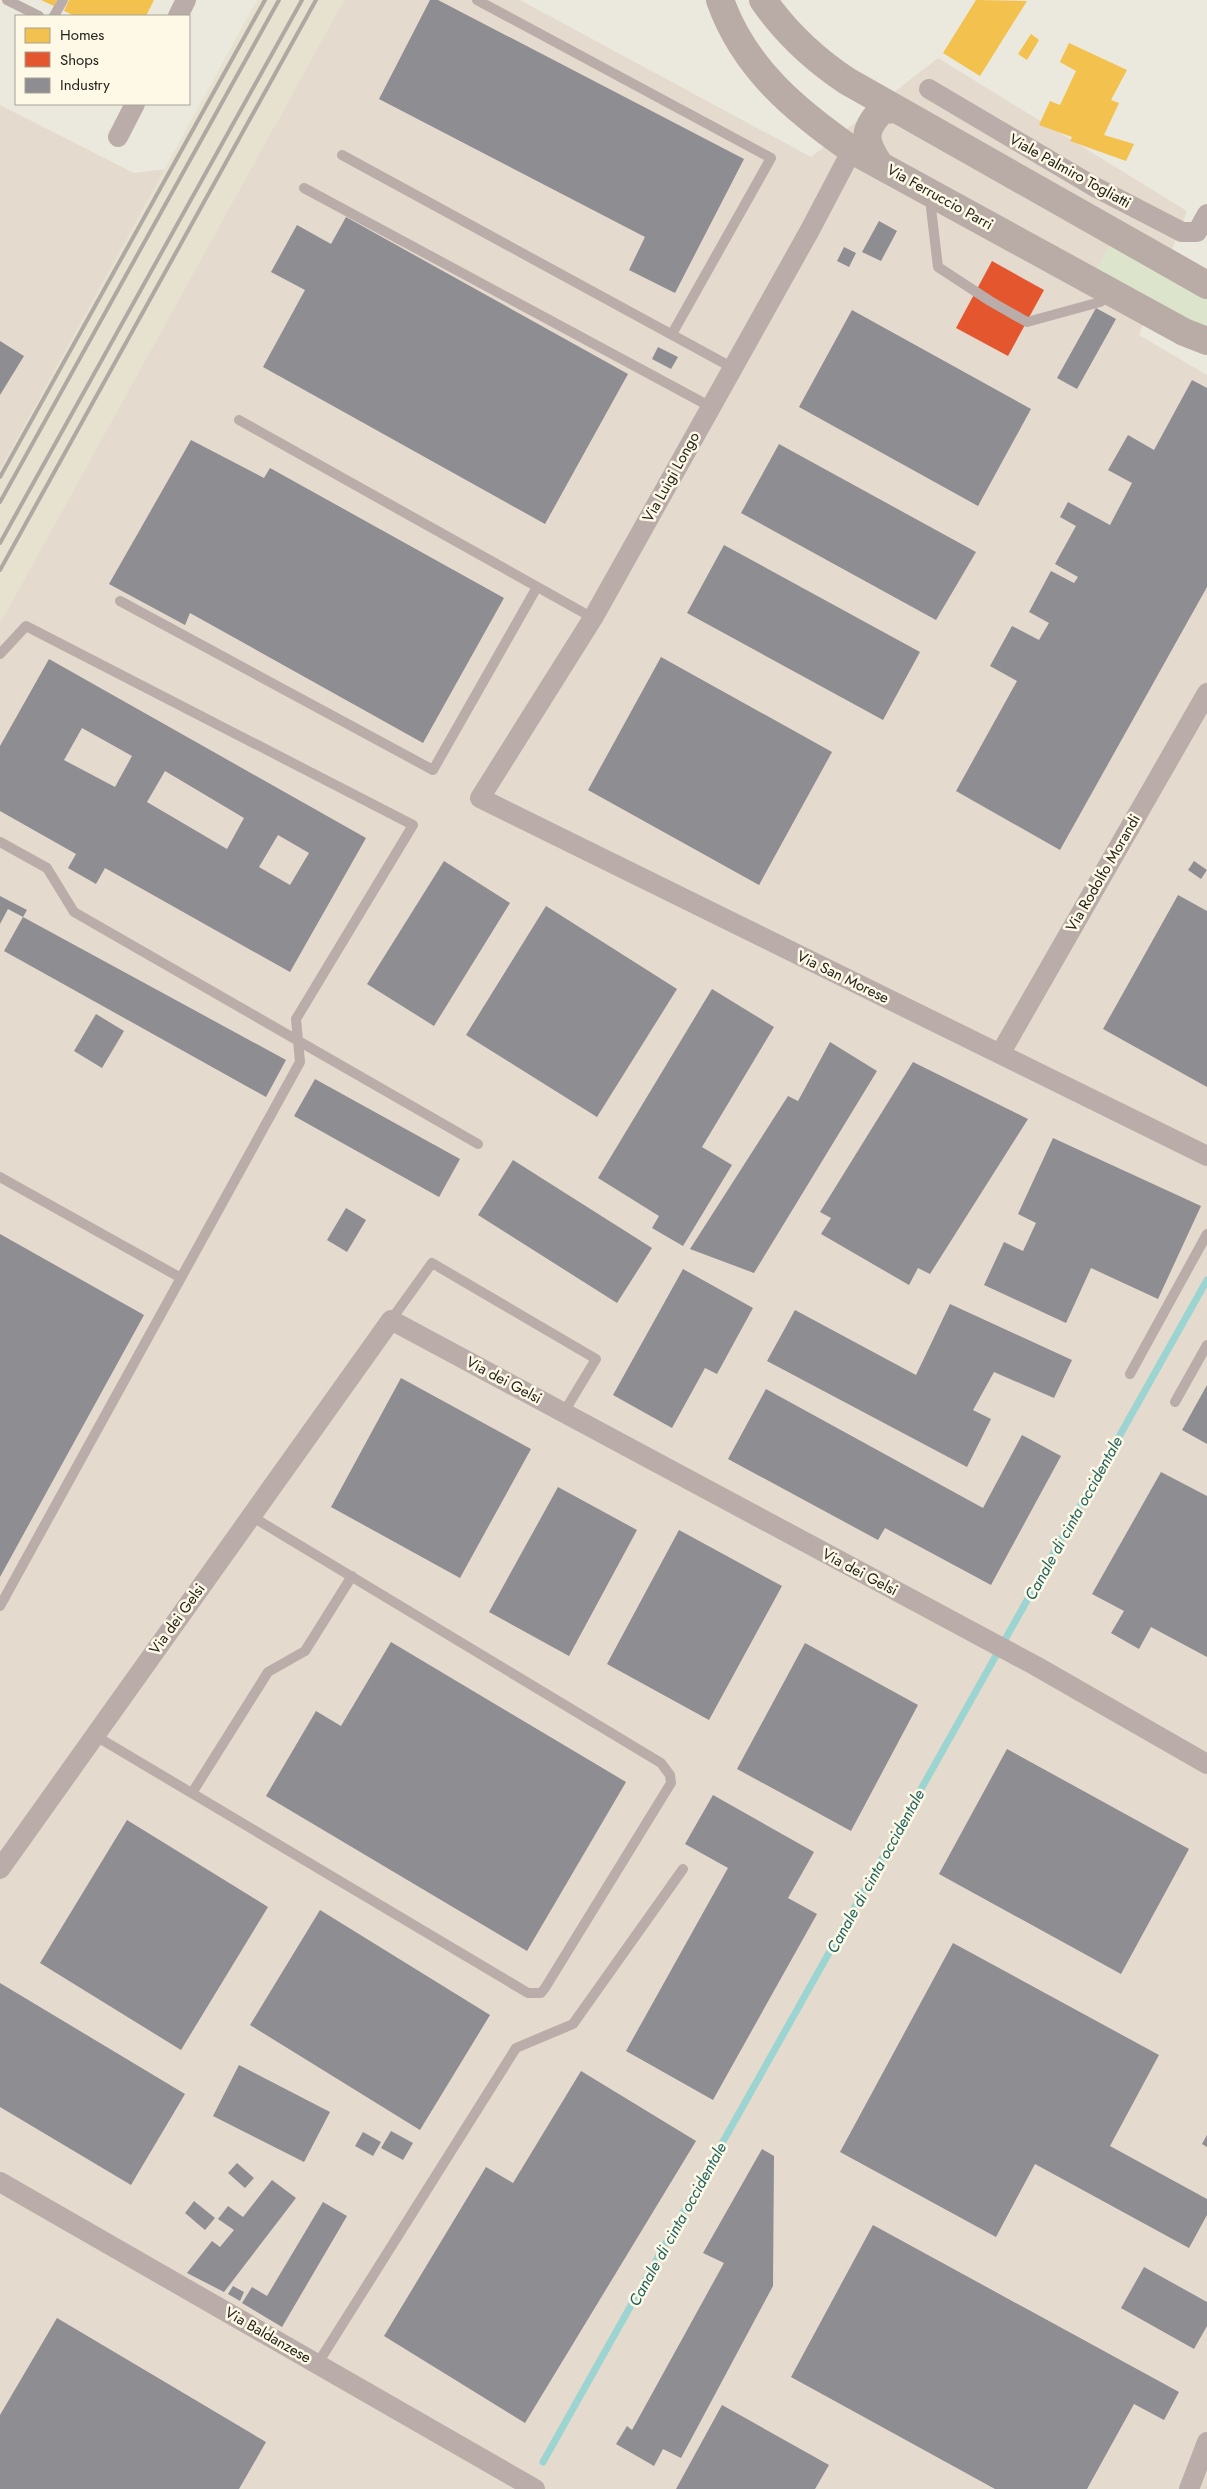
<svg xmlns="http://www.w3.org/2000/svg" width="1207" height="2489" font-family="Jost,sans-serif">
<rect width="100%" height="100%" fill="#ebe8de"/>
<path fill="#e5dace" d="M 344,0 L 520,0 L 811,157 L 938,58 L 1187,211 L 1139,335 L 1207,375 L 1207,2489 L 0,2489 L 0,623 Z
M 0,105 L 134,173 L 166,169 L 0,470 Z"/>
<path fill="#e6e2cf" d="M 257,0 L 344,0 L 0,623 L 0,470 Z"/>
<path fill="#dce5cc" d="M 1113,240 L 1207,292 L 1207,328 L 1095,271 Z"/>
<path fill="#f2c14e" d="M 41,0 L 57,0 L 54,6 Z
M 69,0 L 154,0 L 146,16 L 75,16 L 64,11 Z
M 976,0 L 1027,1 L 980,76 L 943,53 Z
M 1031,34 L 1039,40 L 1027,60 L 1018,54 Z
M 1069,43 L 1127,70 L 1111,100 L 1119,103 L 1104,135 L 1134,144 L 1126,161 L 1070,141 L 1072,137 L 1039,125 L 1050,101 L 1060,105 L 1076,71 L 1060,62 Z"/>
<path fill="#e4572e" d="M 992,261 L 1044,290 L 1008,356 L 956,328 Z"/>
<path fill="#8d8d92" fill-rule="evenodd" d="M 430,0 L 438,0 L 744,159 L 675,293 L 629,270 L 645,237 L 379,99 Z
M 346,217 L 628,374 L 545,524 L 263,367 L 305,290 L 271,272 L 297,225 L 331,244 Z
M 879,221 L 897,231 L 881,261 L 862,252 Z
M 844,247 L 856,253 L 849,267 L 837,261 Z
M 1096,308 L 1116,319 L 1077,389 L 1057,378 Z
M 852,310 L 1031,409 L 978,506 L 799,407 Z
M 0,341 L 24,356 L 0,395 Z
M 658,347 L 678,357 L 671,369 L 652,359 Z
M 1192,380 L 1207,388 L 1207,587 L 1060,850 L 956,791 L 1017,681 L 990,666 L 1012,626 L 1039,640 L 1049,623 L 1029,612 L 1051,571 L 1074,583 L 1078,577 L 1055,564 L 1076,526 L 1060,517 L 1068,502 L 1110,525 L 1132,483 L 1108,470 L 1128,435 L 1154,450 Z
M 191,440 L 264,478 L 270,468 L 504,598 L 423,743 L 190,613 L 185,625 L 109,584 Z
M 779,444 L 976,552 L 936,620 L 741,513 Z
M 724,545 L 920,652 L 883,720 L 687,613 Z
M 661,657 L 832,752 L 759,885 L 588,790 Z
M 49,659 L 366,838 L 290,972 L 105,868 L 96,884 L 68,868 L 76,854 L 0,811 L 0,746 ZM 82,728 L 132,756 L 115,787 L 64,760 ZM 165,771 L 244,818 L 227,849 L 147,802 ZM 278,835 L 309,853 L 290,885 L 259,867 Z
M 444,861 L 510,903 L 434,1026 L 367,984 Z
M 1194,861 L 1207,870 L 1201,879 L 1188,870 Z
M 1178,895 L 1207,911 L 1207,1087 L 1103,1029 Z
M 0,896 L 27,910 L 23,917 L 8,909 L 0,924 Z
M 546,906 L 677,989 L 597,1117 L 466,1035 Z
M 23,917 L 286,1060 L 266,1097 L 4,951 Z
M 712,989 L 774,1027 L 702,1147 L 732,1165 L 683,1246 L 652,1228 L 659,1216 L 598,1178 Z
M 96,1014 L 124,1031 L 102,1068 L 74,1051 Z
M 830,1042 L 877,1071 L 754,1273 L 690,1249 L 788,1096 L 798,1101 Z
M 913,1062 L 1028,1119 L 930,1274 L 918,1268 L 909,1285 L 821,1234 L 831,1218 L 820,1212 Z
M 315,1079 L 460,1159 L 439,1197 L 294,1116 Z
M 1053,1138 L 1201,1206 L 1158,1299 L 1091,1268 L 1066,1323 L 984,1285 L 1004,1242 L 1023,1251 L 1036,1223 L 1018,1214 Z
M 513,1160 L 652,1248 L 617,1303 L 478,1215 Z
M 346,1208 L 366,1220 L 347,1252 L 327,1240 Z
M 0,1234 L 144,1315 L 0,1577 Z
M 683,1269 L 753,1308 L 717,1374 L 705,1368 L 672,1428 L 613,1395 Z
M 950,1304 L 1072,1360 L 1054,1398 L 994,1372 L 973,1410 L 991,1419 L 967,1467 L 767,1361 L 795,1310 L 916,1375 Z
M 401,1378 L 531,1449 L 460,1578 L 331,1507 Z
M 1207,1385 L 1207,1444 L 1182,1430 Z
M 766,1389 L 983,1508 L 1022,1435 L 1061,1456 L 991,1585 L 885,1528 L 878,1540 L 728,1459 Z
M 1161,1472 L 1207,1496 L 1207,1657 L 1151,1627 L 1139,1649 L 1111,1633 L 1124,1611 L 1092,1594 Z
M 558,1487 L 637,1530 L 569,1656 L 489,1612 Z
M 679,1530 L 782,1586 L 709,1720 L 607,1664 Z
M 391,1642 L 626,1782 L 527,1951 L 266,1796 L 316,1711 L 341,1726 Z
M 805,1643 L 918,1705 L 851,1831 L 737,1769 Z
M 1007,1749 L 1189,1849 L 1121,1974 L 939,1874 Z
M 713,1795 L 814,1852 L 788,1898 L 817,1914 L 713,2100 L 626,2051 L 728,1868 L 685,1844 Z
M 127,1820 L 268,1907 L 181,2050 L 40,1963 Z
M 320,1910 L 490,2015 L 420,2130 L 250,2025 Z
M 953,1943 L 1159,2055 L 1110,2146 L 1207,2199 L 1207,2215 L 1189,2248 L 1035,2164 L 996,2237 L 840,2152 Z
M 0,1983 L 185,2094 L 131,2185 L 0,2107 Z
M 239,2065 L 330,2112 L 304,2162 L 213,2116 Z
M 581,2071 L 696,2141 L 525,2423 L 384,2336 L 486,2167 L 513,2183 Z
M 391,2131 L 413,2143 L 403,2160 L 381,2148 Z
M 363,2132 L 381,2142 L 373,2156 L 355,2146 Z
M 1207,2135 L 1207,2147 L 1202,2144 Z
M 762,2149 L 774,2156 L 773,2286 L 681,2458 L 663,2449 L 654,2466 L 616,2444 L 627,2426 L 632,2430 L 724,2263 L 703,2253 Z
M 237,2163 L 254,2178 L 245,2188 L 228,2173 Z
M 272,2180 L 296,2198 L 224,2292 L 187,2273 L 212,2241 L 220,2247 L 234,2230 L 218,2219 L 228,2206 L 243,2217 Z
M 194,2201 L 215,2218 L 205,2230 L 185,2213 Z
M 323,2202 L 347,2216 L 282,2327 L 242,2303 L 252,2287 L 267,2296 Z
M 873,2225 L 1179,2392 L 1164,2420 L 1134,2404 L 1087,2489 L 995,2489 L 791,2377 Z
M 1144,2267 L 1207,2302 L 1207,2326 L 1194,2349 L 1121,2308 Z
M 233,2286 L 244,2292 L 240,2301 L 228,2294 Z
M 57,2318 L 266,2442 L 239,2489 L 0,2489 L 0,2415 Z
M 722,2405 L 829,2465 L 815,2489 L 676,2489 Z"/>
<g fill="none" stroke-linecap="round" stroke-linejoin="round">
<path stroke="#9cd4d1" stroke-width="7" d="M 543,2462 L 1207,1280"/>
<path stroke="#baaca8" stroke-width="10" d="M 7,0 L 39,16
M 477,0 L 771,158 L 672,334
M 54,16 L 63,0
M 342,155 L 733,368
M 304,188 L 711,407
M 933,198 L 931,208 L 938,267 L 990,301 L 1027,322 L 1100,302 L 1111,295
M 239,420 L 593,618
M 120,601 L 433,770 L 537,587
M 0,654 L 26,626 L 413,825 L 296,1019 L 300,1062 L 0,1606
M 0,842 L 47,868 L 74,912 L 478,1144
M 0,1177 L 181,1278
M 391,1320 L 432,1263 L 596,1359 L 564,1412
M 1130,1374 L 1207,1234
M 1175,1402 L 1207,1345
M 94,1735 L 528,1993 L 541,1993 L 545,1988 L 671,1783 L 670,1775 L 661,1763 L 251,1516
M 192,1793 L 268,1672 L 305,1651 L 352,1576
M 318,2363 L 516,2048 L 573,2024 L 683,1869"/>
<path stroke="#baaca8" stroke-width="20" d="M 178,16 L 186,0
M 929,89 L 1093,186 L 1182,232 L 1197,232 L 1207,214
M 118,137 L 135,104
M 852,150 L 810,230 L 593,618 L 480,798 L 1207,1156
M 1000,1054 L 1207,693
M 0,1869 L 391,1320 L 1036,1666 L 1207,1764
M 0,2182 L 535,2489
M 1189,2489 L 1207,2442"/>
<path stroke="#b9aba6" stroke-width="28" d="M 720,0 C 744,68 795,110 852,150 L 1184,332 L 1207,341
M 763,0 C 786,33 814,59 847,81 L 1207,285
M 879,164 C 864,141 862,131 882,110 L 896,109"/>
<path stroke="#afa7a2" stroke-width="4" d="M 0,477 L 265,0
M 0,502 L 279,0
M 0,543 L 302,0
M 0,570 L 316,0"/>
</g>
<g text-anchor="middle" stroke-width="5" stroke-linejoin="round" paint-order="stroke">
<g font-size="15" fill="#24221b" stroke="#fdf9e6">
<text transform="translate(1070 171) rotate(29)" y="5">Viale Palmiro Togliatti</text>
<text transform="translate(940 197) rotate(29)" y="5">Via Ferruccio Parri</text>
<text transform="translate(671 477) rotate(-61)" y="5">Via Luigi Longo</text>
<text transform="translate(1103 873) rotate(-60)" y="5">Via Rodolfo Morandi</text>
<text transform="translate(843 977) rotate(26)" y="5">Via San Morese</text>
<text transform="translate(504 1380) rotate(28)" y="5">Via dei Gelsi</text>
<text transform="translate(860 1572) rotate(28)" y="5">Via dei Gelsi</text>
<text transform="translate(177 1619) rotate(-54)" y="5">Via dei Gelsi</text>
<text transform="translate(268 2335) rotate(30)" y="5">Via Baldanzese</text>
</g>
<g font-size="16" font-style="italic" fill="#1e6162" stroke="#fdf9e6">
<text transform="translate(1073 1518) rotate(-61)" y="6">Canale di cinta occidentale</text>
<text transform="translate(875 1871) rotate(-61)" y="6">Canale di cinta occidentale</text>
<text transform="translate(677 2224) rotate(-61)" y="6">Canale di cinta occidentale</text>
</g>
</g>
<rect x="15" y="15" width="175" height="90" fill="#fdf9e6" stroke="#a6a395"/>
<rect x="25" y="28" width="25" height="15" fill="#f2c14e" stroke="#a6a395"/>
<text x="60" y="40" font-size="15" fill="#24221b">Homes</text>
<rect x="25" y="52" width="25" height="15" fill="#e4572e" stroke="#a6a395"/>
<text x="60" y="65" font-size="15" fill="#24221b">Shops</text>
<rect x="25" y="78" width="25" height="15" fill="#8d8d92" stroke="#a6a395"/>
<text x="60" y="90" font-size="15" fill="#24221b">Industry</text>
</svg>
